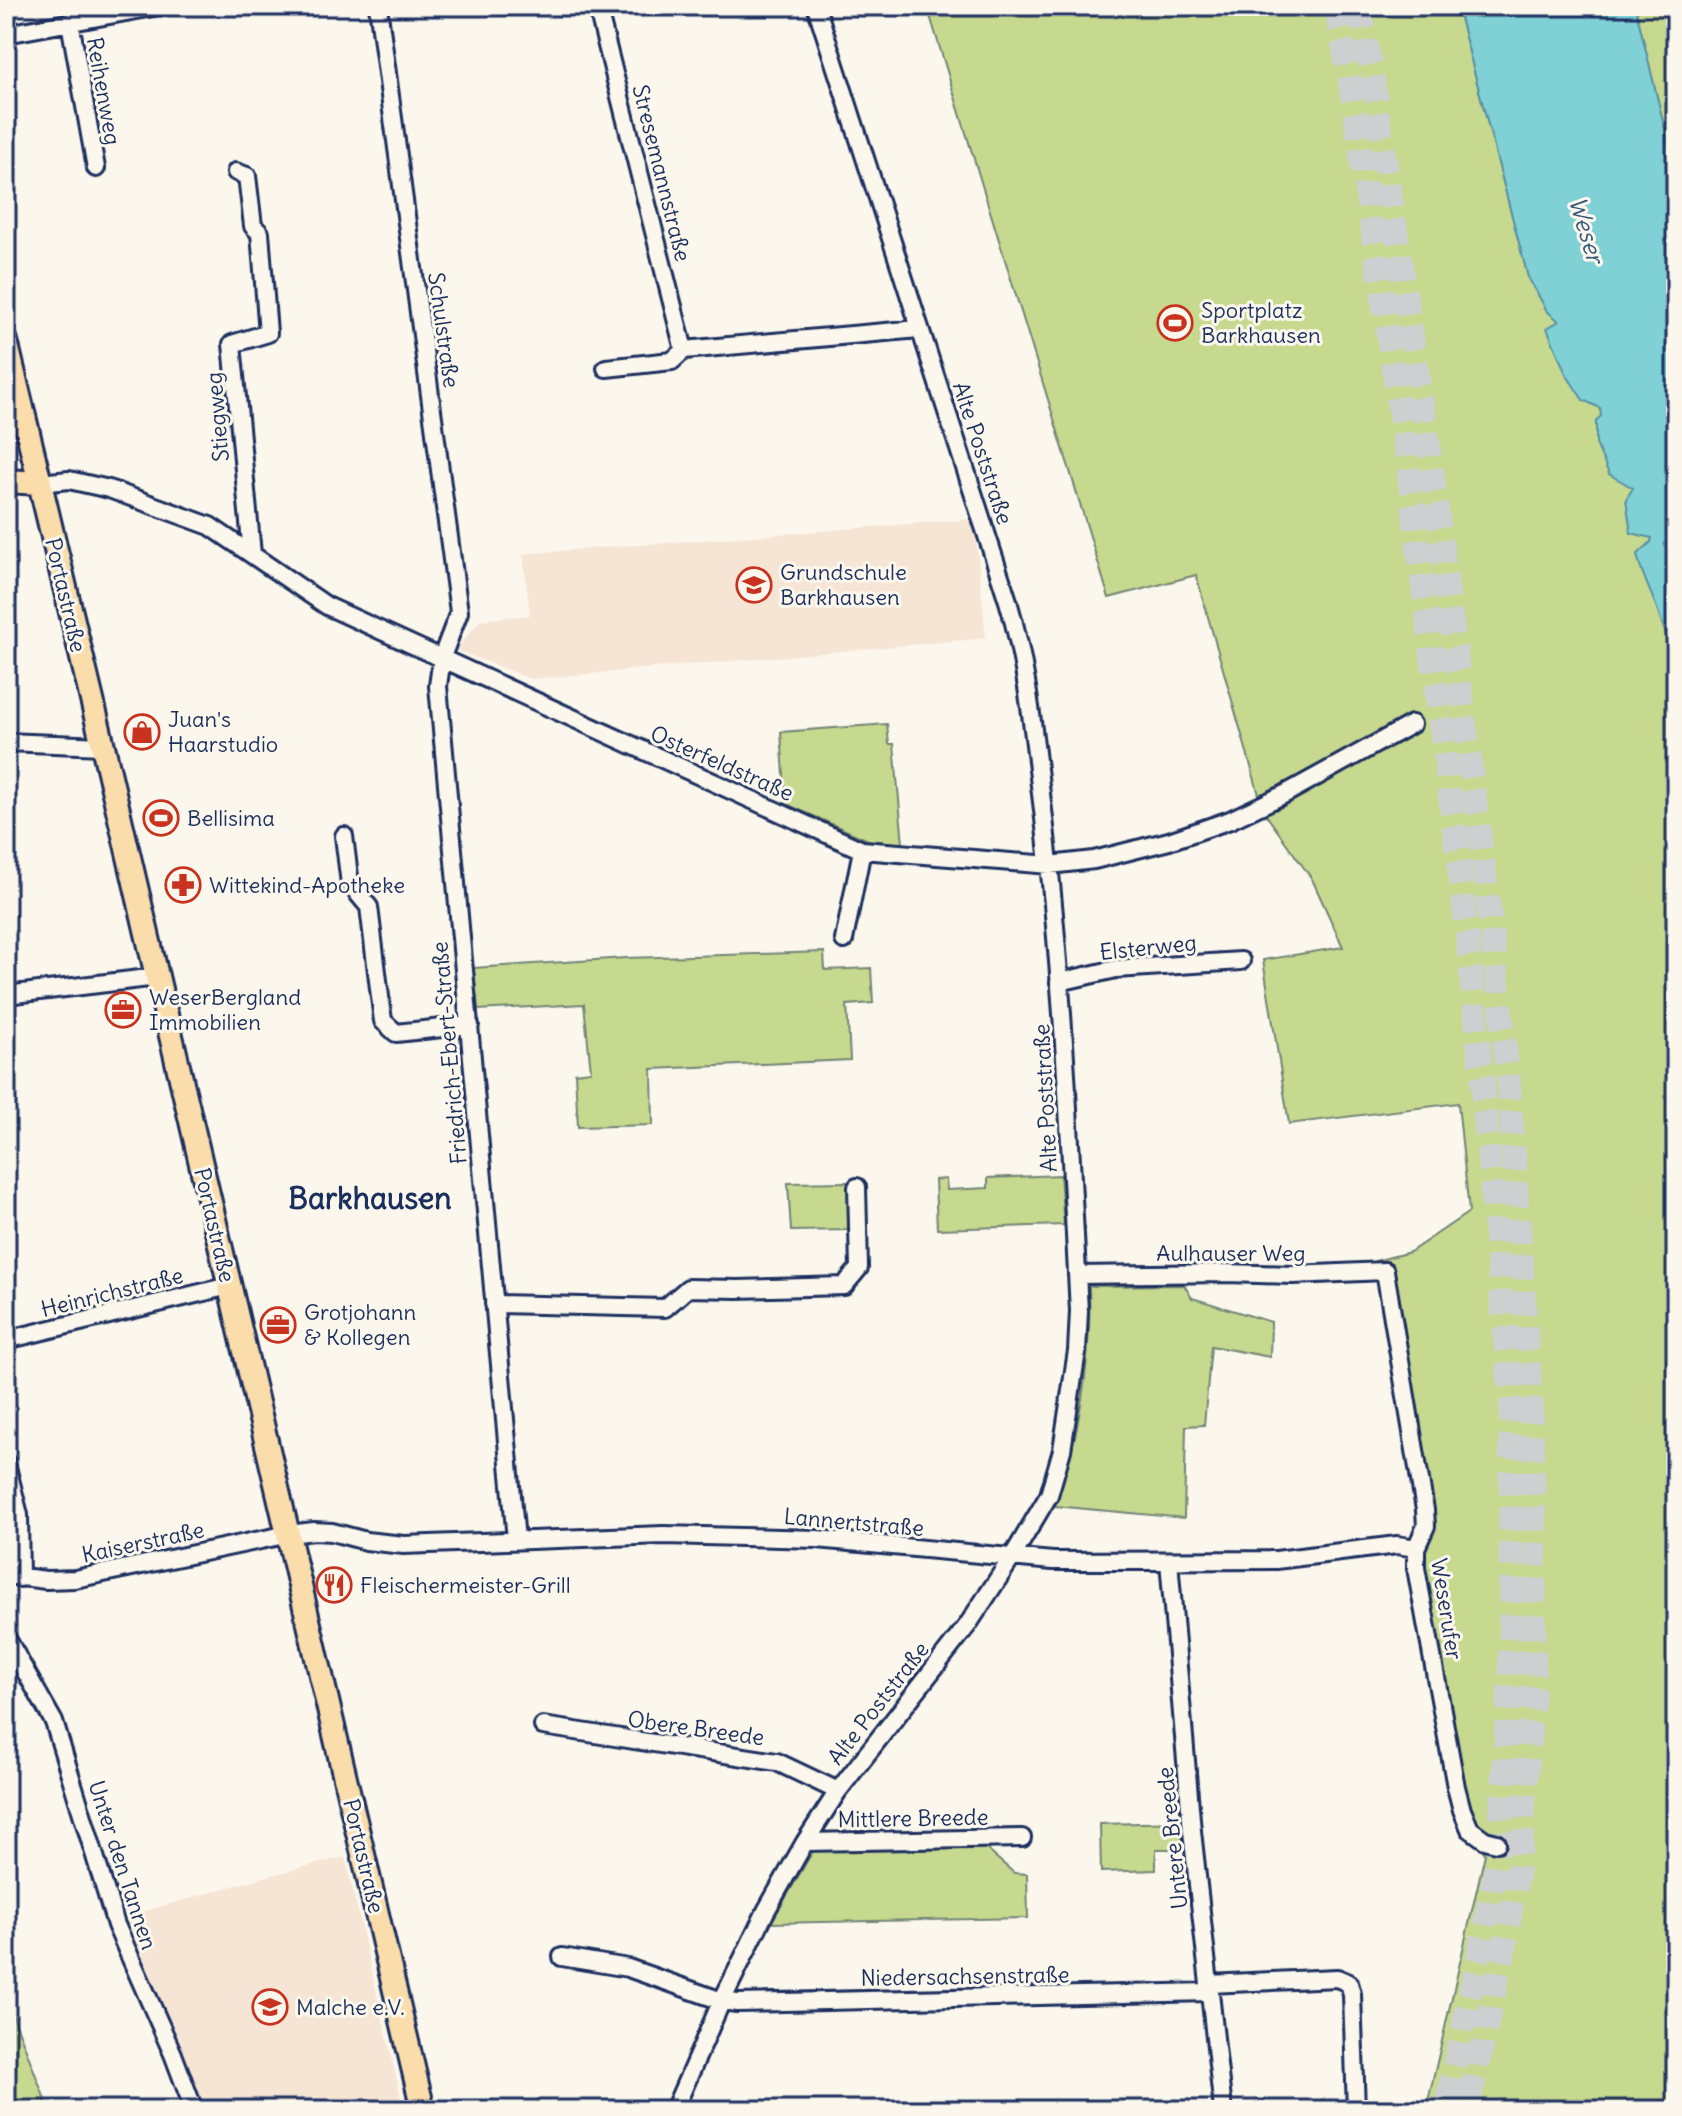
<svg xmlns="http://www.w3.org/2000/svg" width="1682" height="2116" font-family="Delius,sans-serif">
<rect width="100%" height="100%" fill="#fbf7ec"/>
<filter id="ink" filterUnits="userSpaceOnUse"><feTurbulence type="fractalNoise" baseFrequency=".0125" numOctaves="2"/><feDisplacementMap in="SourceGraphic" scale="16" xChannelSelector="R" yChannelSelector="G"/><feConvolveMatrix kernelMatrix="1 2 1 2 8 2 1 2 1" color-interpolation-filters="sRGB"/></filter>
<g filter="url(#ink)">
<path fill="#f6e4d4" d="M 974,519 L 986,638 L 531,679 L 456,650 L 480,620 L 530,615 L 523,554 Z
M 345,1857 L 403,2107 L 388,2110 L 200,2110 L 121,1918 L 268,1876 Z"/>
<path fill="#c7d98e" stroke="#718476" stroke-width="2" d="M 927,6 L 1219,6 L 1222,12 L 1258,6 L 1457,6 L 1528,277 L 1562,320 L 1633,488 L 1652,538 L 1651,542 C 1655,582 1655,619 1676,654 L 1676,2110 L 1426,2110 L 1485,1854 L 1459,1793 L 1413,1551 L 1427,1518 L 1375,1261 L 1410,1252 L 1469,1212 L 1458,1103 L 1289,1124 L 1263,960 L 1343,947 L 1312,879 L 1264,812 L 1196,575 L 1109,598 Z
M 1635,6 L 1676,6 L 1676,175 Z
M 887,724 L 889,744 L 894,744 L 903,844 L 868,840 L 786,804 L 781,732 Z
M 824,952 L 825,970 L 871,968 L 873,1003 L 847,1005 L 850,1060 L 652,1069 L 653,1125 L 578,1127 L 575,1073 L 591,1071 L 584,1004 L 478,1010 L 474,968 L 626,958 Z
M 1060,1175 L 1064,1225 L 937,1229 L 935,1180 L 946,1179 L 947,1190 L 988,1188 L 988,1178 Z
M 849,1182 L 851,1230 L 791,1231 L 788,1183 Z
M 1184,1285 L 1192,1298 L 1271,1322 L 1270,1357 L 1211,1346 L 1204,1425 L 1186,1426 L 1184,1518 L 1055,1506 C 1079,1440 1092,1357 1089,1286 Z
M 1183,1822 L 1184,1849 L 1156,1849 L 1156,1870 L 1101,1872 L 1100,1824 Z
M 985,1848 L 1014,1873 L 1027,1874 L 1028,1918 L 771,1923 L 813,1851 Z
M 6,1997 L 49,2110 L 6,2110 Z"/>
<path fill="#80d1d6" stroke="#5890a6" stroke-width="2" d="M 1457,6 L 1635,6 L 1676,175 L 1676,654 C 1666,638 1664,629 1658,611 C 1651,592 1642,575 1637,555 L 1651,542 L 1652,538 L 1631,533 L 1626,499 L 1633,488 L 1609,474 L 1596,444 L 1596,421 L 1601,416 L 1600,408 L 1583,400 L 1566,374 L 1547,328 L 1559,321 L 1547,311 L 1528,277 Z"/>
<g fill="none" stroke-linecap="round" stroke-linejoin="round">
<path stroke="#cecfd0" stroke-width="24" stroke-dasharray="24 12" stroke-linecap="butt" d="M 1336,6 L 1349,76 L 1407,459 L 1465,915 L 1483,1089 L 1511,1405 L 1510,1675 L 1498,1855 L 1481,1944 L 1445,2110
M 1359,6 L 1372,75 L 1429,449 L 1489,907 L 1509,1084 L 1531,1403 L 1535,1531 L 1534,1675 L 1520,1857 L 1505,1946 L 1467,2110"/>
<defs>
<path id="minor" d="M 378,6 L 459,612 L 442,657 L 438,686 L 516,1540
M 597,6 L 684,350 L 919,329
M 70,22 L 96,168
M 6,34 L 159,6
M 236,172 L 247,176 L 253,226 L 260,233 L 268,333 L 232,344 L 252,554
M 606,368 L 672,361 L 684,350
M 40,483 L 69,480 L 109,489 L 210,526 L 327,606 L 862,850 L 1050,865 L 1094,860 L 1169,841 L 1230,820 L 1285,794 L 1412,724
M 6,742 L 103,746
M 344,836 L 350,884 L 369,907 L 383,1021 L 396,1033 L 470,1025
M 844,940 L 862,850
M 1059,982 L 1116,969 L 1241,961
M 6,995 L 157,977
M 1077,1275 L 1227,1273 L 1293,1275 L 1385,1271 L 1425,1510 L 1426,1526 L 1416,1548 L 1416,1568 L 1456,1787 L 1462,1810 L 1470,1829 L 1485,1840 L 1497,1843
M 494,1304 L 665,1308 L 688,1288 L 738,1289 L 844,1286 L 859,1268 L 857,1187
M 6,1340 L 229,1286
M 6,1463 L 19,1515 L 20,1578
M 1169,1561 L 1192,1831 L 1223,2110
M 6,1575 L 46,1580 L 75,1579 L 289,1534 L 314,1531 L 332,1532 L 366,1541 L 404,1545 L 663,1535 L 817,1539 L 1053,1561 L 1276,1560 L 1397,1545 L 1416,1548
M 6,1637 L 54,1722 L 116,1925 L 173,2054 L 194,2110
M 543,1726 L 777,1762 L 838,1791
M 805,1842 L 1022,1838
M 562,1957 L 628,1968 L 722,2001 L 737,2003 L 1210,1992
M 1209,1984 L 1337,1978 L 1349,1983 L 1352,1994 L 1356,2110
M 674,2110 L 719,2007 L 766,1911 L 805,1842 L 838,1791 L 967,1626 L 1011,1559 L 1049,1495 L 1062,1450 L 1077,1351 L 1079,1311 C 1070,1144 1063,976 1043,810 C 1034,739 1028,669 1008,601 L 816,6"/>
<path id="major" d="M 6,341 L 103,746 L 423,2110
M 6,481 L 40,483"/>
</defs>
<use href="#minor" stroke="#1b2f5e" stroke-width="22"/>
<use href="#major" stroke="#1b2f5e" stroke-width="28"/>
<use href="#minor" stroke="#fbf7ec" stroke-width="16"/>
<use href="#major" stroke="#fbddab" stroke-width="22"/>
</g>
</g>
<defs>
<symbol id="stadium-ring" viewBox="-11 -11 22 22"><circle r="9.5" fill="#fbf7ec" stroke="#c8321e" stroke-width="1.5"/><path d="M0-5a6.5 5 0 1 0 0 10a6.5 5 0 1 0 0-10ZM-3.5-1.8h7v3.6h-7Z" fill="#c8321e"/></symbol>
<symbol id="school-ring" viewBox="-11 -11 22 22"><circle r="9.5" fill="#fbf7ec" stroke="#c8321e" stroke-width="1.5"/><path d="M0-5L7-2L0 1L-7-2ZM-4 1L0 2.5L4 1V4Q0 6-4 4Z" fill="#c8321e"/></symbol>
<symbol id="shop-ring" viewBox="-11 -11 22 22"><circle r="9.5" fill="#fbf7ec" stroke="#c8321e" stroke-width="1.5"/><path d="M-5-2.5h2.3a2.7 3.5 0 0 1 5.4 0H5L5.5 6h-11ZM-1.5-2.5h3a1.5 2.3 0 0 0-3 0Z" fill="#c8321e"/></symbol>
<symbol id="pharmacy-ring" viewBox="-11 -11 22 22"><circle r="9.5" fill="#fbf7ec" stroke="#c8321e" stroke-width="1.5"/><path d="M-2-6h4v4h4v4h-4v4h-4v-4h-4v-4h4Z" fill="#c8321e"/></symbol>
<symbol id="office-ring" viewBox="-11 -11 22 22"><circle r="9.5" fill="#fbf7ec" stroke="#c8321e" stroke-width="1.5"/><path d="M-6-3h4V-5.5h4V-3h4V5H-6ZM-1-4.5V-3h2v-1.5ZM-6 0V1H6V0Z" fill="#c8321e"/></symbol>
<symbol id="restaurant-ring" viewBox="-11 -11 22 22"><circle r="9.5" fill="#fbf7ec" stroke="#c8321e" stroke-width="1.5"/><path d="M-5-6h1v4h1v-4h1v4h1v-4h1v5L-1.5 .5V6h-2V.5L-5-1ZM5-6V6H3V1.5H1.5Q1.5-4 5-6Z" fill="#c8321e"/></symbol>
<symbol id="university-ring" viewBox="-11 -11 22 22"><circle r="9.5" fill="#fbf7ec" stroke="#c8321e" stroke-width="1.5"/><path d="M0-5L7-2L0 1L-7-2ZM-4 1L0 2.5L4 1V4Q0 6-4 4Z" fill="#c8321e"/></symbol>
</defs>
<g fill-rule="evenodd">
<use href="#stadium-ring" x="1155" y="303" width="40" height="40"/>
<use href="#school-ring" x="734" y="565" width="40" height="40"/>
<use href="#shop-ring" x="122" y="712" width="40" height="40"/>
<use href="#stadium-ring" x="141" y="798" width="40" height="40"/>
<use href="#pharmacy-ring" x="163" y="865" width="40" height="40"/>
<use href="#office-ring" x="103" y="990" width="40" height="40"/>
<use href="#office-ring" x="258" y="1305" width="40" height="40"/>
<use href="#restaurant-ring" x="314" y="1565" width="40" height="40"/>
<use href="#university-ring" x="250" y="1987" width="40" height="40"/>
</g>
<g text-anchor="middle" stroke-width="6" stroke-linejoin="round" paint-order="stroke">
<g font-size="22" fill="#1b2f5e" stroke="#fbf7ec">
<text transform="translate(104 91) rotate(80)" y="8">Reihenweg</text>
<text transform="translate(662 173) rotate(76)" y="8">Stresemannstraße</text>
<text transform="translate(444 330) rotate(82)" y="8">Schulstraße</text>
<text transform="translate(217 417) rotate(-95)" y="8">Stiegweg</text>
<text transform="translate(983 453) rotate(72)" y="8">Alte Poststraße</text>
<text transform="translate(66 595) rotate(77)" y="8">Portastraße</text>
<text transform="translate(722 763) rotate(24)" y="8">Osterfeldstraße</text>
<text transform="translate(1148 947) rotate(-6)" y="8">Elsterweg</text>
<text transform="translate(449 1053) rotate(-95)" y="8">Friedrich-Ebert-Straße</text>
<text transform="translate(1045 1098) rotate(-93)" y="8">Alte Poststraße</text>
<text transform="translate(215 1225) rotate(77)" y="8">Portastraße</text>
<text x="1231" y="1261">Aulhauser Weg</text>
<text transform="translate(112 1292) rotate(-14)" y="8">Heinrichstraße</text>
<text transform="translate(854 1522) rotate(5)" y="8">Lannertstraße</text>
<text transform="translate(143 1542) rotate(-12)" y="8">Kaiserstraße</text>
<text transform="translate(1447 1609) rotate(81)" y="8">Weserufer</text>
<text transform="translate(878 1703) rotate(-52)" y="8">Alte Poststraße</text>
<text transform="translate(696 1728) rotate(8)" y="8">Obere Breede</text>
<text transform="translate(913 1818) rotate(-1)" y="8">Mittlere Breede</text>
<text transform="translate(1172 1838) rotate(-96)" y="8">Untere Breede</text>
<text transform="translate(364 1856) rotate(77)" y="8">Portastraße</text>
<text transform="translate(123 1865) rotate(72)" y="8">Unter den Tannen</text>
<text transform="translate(965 1976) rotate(-1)" y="8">Niedersachsenstraße</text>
</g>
<g font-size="22" fill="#1b2f5e" stroke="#fbf7ec" text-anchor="start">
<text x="1201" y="318">Sportplatz<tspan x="1201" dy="25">Barkhausen</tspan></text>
<text x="780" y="580">Grundschule<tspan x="780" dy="25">Barkhausen</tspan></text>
<text x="168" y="727">Juan's<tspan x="168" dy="25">Haarstudio</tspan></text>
<text x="187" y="826">Bellisima</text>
<text x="209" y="893">Wittekind-Apotheke</text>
<text x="149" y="1005">WeserBergland<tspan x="149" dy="25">Immobilien</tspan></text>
<text x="304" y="1320">Grotjohann<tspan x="304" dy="25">&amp; Kollegen</tspan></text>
<text x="360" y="1593">Fleischermeister-Grill</text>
<text x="296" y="2015">Malche e.V.</text>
</g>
<g font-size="24" font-style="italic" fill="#34587c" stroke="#fbf7ec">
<text transform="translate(1586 230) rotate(73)" y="8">Weser</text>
</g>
<g font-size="30" font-weight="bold" fill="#1b2f5e" stroke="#fbf7ec">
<text x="370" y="1209">Barkhausen</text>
</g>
</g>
<rect width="1682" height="2116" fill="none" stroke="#fbf7ec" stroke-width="32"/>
<rect x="16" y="16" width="1650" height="2084" fill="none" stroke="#1b2f5e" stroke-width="3" filter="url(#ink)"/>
</svg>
